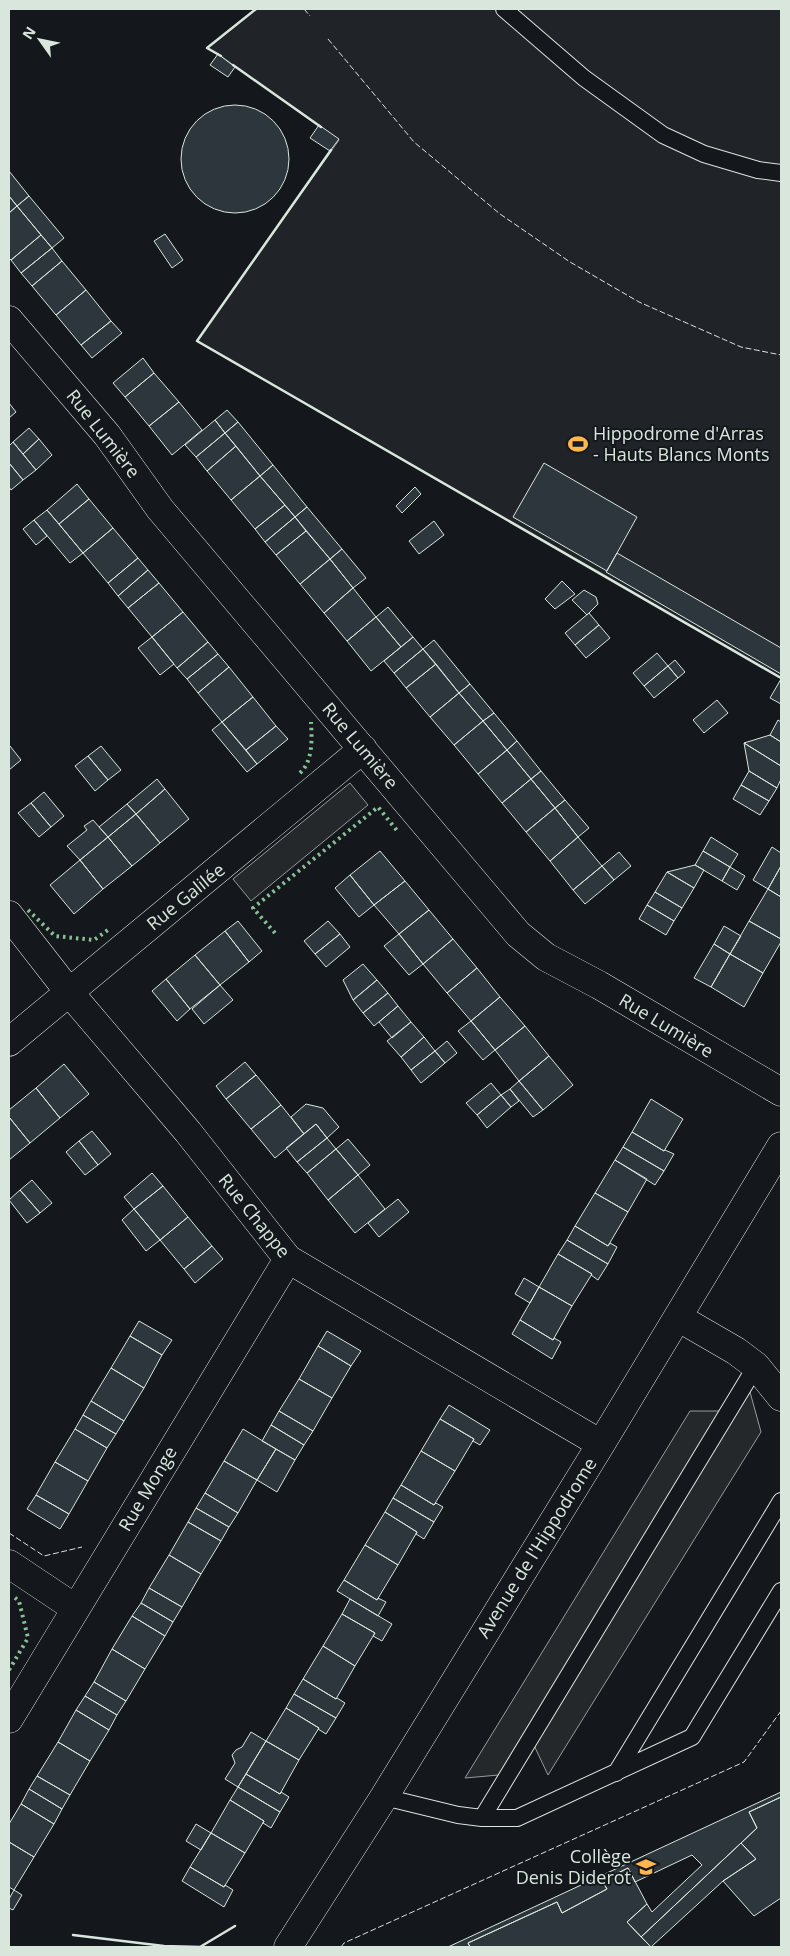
<svg xmlns="http://www.w3.org/2000/svg" width="790" height="1956" font-family="'Open Sans',sans-serif">
<rect width="100%" height="100%" fill="#14181c"/>
<path fill="#202428" stroke="#939e99" d="M 256,9 L 781,9 L 781,678 L 197,341 L 339,140 L 218,54 L 207,48 Z"/>
<path fill="#24282b" stroke="#939e99" d="M 350,783 L 368,805 L 251,901 L 233,879 Z
M 747,1381 L 761,1432 L 548,1775 L 531,1739 L 510,1774 L 465,1778 L 690,1411 L 729,1411 Z"/>
<path fill="#2c363c" stroke="#d8e6dc" d="M 218,54 L 235,67 L 228,77 L 210,65 Z
M181 159a54 54 0 1 1 108 0a54 54 0 1 1-108 0Z
M 319,125 L 339,139 L 330,151 L 310,138 Z
M 9,171 L 29,196 L 17,206 L 9,196 Z
M 9,196 L 17,206 L 9,213 Z
M 29,196 L 64,238 L 52,248 L 17,206 Z
M 17,206 L 41,235 L 11,260 L 9,258 L 9,213 Z
M 165,234 L 183,260 L 172,268 L 154,241 Z
M 41,235 L 52,248 L 21,273 L 11,260 Z
M 52,248 L 62,261 L 32,286 L 21,273 Z
M 62,261 L 86,290 L 56,315 L 32,286 Z
M 86,290 L 111,321 L 81,345 L 56,315 Z
M 111,321 L 122,333 L 92,358 L 81,345 Z
M 143,358 L 154,373 L 125,397 L 113,383 Z
M 154,373 L 179,402 L 149,426 L 125,397 Z
M 179,402 L 202,430 L 172,455 L 149,426 Z
M 9,403 L 16,412 L 9,418 Z
M 227,410 L 238,422 L 225,433 L 215,420 Z
M 215,420 L 225,433 L 196,457 L 185,445 Z
M 238,422 L 273,465 L 260,476 L 225,433 Z
M 29,428 L 39,439 L 23,454 L 13,442 Z
M 225,433 L 236,446 L 207,471 L 196,457 Z
M 39,439 L 52,455 L 36,470 L 23,454 Z
M 13,442 L 36,470 L 23,480 L 9,463 L 9,446 Z
M 236,446 L 260,476 L 231,500 L 207,471 Z
M 9,463 L 23,480 L 11,490 L 9,487 Z
M 544,463 L 637,517 L 607,571 L 513,517 Z
M 273,465 L 307,507 L 295,517 L 260,476 Z
M 260,476 L 285,505 L 255,529 L 231,500 Z
M 77,484 L 89,499 L 59,524 L 47,510 Z
M 415,487 L 421,494 L 402,513 L 396,506 Z
M 89,499 L 113,528 L 83,553 L 59,524 Z
M 285,505 L 295,517 L 265,542 L 255,529 Z
M 307,507 L 342,549 L 330,559 L 295,517 Z
M 47,510 L 83,553 L 70,563 L 34,520 Z
M 295,517 L 306,531 L 276,555 L 265,542 Z
M 34,520 L 47,536 L 36,545 L 23,529 Z
M 434,521 L 444,535 L 419,554 L 409,541 Z
M 113,528 L 138,558 L 108,583 L 83,553 Z
M 306,531 L 330,559 L 300,584 L 276,555 Z
M 342,549 L 366,578 L 353,588 L 330,559 Z
M 617,553 L 781,648 L 781,674 L 606,572 Z
M 138,558 L 148,570 L 118,596 L 108,583 Z
M 330,559 L 353,588 L 324,613 L 300,584 Z
M 148,570 L 159,583 L 128,608 L 118,596 Z
M 562,581 L 575,594 L 555,609 L 545,599 Z
M 159,583 L 183,612 L 152,637 L 128,608 Z
M 353,588 L 376,617 L 347,641 L 324,613 Z
M 584,590 L 596,597 L 598,604 L 587,615 L 572,600 Z
M 388,607 L 413,637 L 401,647 L 376,617 Z
M 183,612 L 208,642 L 177,668 L 152,637 Z
M 589,613 L 599,625 L 575,645 L 565,633 Z
M 376,617 L 401,647 L 371,671 L 347,641 Z
M 599,625 L 610,638 L 586,658 L 575,645 Z
M 152,637 L 174,664 L 160,675 L 138,648 Z
M 413,637 L 423,649 L 394,673 L 384,661 Z
M 434,640 L 470,684 L 459,693 L 423,649 Z
M 208,642 L 218,654 L 187,679 L 177,668 Z
M 423,649 L 436,664 L 406,688 L 394,673 Z
M 657,653 L 668,666 L 644,686 L 633,673 Z
M 218,654 L 229,667 L 198,693 L 187,679 Z
M 675,660 L 685,672 L 678,678 L 668,666 Z
M 436,664 L 459,693 L 430,717 L 406,688 Z
M 668,666 L 678,678 L 654,698 L 644,686 Z
M 229,667 L 253,697 L 222,722 L 198,693 Z
M 781,679 L 781,704 L 770,698 Z
M 470,684 L 494,713 L 483,721 L 459,693 Z
M 459,693 L 483,721 L 454,745 L 430,717 Z
M 253,697 L 276,726 L 246,750 L 222,722 Z
M 717,700 L 728,713 L 704,733 L 693,720 Z
M 494,713 L 517,741 L 507,750 L 483,721 Z
M 778,720 L 781,722 L 781,742 L 770,735 Z
M 483,721 L 507,750 L 478,774 L 454,745 Z
M 222,722 L 257,764 L 247,772 L 212,730 Z
M 276,726 L 288,739 L 257,764 L 246,750 Z
M 770,735 L 781,742 L 781,766 L 744,743 Z
M 517,741 L 541,771 L 531,779 L 507,750 Z
M 744,743 L 781,766 L 781,779 L 777,788 L 749,771 Z
M 10,746 L 21,760 L 9,770 L 9,747 Z
M 101,746 L 121,770 L 108,780 L 88,756 Z
M 507,750 L 531,779 L 502,803 L 478,774 Z
M 88,756 L 108,780 L 95,791 L 75,766 Z
M 541,771 L 565,800 L 555,808 L 531,779 Z
M 749,771 L 777,788 L 769,801 L 741,785 Z
M 157,779 L 165,789 L 136,814 L 127,804 Z
M 531,779 L 555,808 L 526,832 L 502,803 Z
M 741,785 L 769,801 L 760,815 L 733,799 Z
M 165,789 L 189,819 L 160,843 L 136,814 Z
M 44,792 L 64,816 L 51,827 L 31,803 Z
M 565,800 L 589,828 L 578,837 L 555,808 Z
M 31,803 L 51,827 L 39,837 L 18,813 Z
M 127,804 L 136,814 L 108,837 L 99,827 Z
M 555,808 L 578,837 L 550,861 L 526,832 Z
M 136,814 L 160,843 L 132,866 L 108,837 Z
M 93,820 L 108,837 L 80,860 L 67,846 L 87,830 L 84,826 Z
M 108,837 L 132,866 L 103,889 L 80,860 Z
M 578,837 L 602,866 L 573,890 L 550,861 Z
M 711,837 L 738,854 L 730,867 L 703,851 Z
M 772,847 L 781,853 L 781,866 L 768,889 L 753,880 Z
M 380,851 L 405,881 L 374,905 L 350,875 Z
M 703,851 L 730,867 L 722,881 L 695,865 Z
M 619,852 L 631,866 L 614,880 L 602,866 Z
M 80,860 L 103,889 L 74,914 L 50,885 Z
M 695,865 L 704,870 L 694,888 L 667,872 Z
M 602,866 L 614,880 L 585,904 L 573,890 Z
M 781,866 L 781,897 L 768,889 Z
M 730,867 L 745,876 L 737,890 L 722,881 Z
M 667,872 L 694,888 L 682,908 L 655,892 Z
M 350,875 L 374,905 L 359,917 L 335,888 Z
M 405,881 L 429,910 L 399,934 L 374,905 Z
M 768,889 L 781,897 L 781,939 L 749,921 Z
M 655,892 L 682,908 L 674,921 L 647,905 Z
M 647,905 L 674,921 L 666,935 L 639,919 Z
M 429,910 L 453,939 L 423,964 L 399,934 Z
M 238,921 L 262,951 L 249,962 L 225,931 Z
M 328,921 L 340,934 L 315,954 L 304,941 Z
M 749,921 L 781,939 L 781,942 L 763,973 L 730,954 Z
M 724,926 L 741,936 L 730,954 L 714,944 Z
M 225,931 L 249,962 L 220,985 L 195,955 Z
M 340,934 L 350,947 L 326,967 L 315,954 Z
M 399,934 L 423,964 L 409,975 L 384,946 Z
M 453,939 L 477,968 L 447,993 L 423,964 Z
M 714,944 L 730,954 L 711,987 L 694,978 Z
M 730,954 L 763,973 L 744,1007 L 711,987 Z
M 195,955 L 220,985 L 190,1009 L 166,979 Z
M 363,964 L 377,980 L 353,1000 L 343,980 Z
M 477,968 L 500,997 L 471,1021 L 447,993 Z
M 166,979 L 190,1009 L 177,1021 L 152,991 Z
M 377,980 L 388,993 L 363,1013 L 353,1000 Z
M 220,985 L 233,1000 L 204,1024 L 192,1009 Z
M 388,993 L 398,1006 L 374,1026 L 363,1013 Z
M 500,997 L 525,1026 L 495,1050 L 471,1021 Z
M 398,1006 L 411,1022 L 392,1038 L 379,1022 Z
M 471,1021 L 495,1050 L 483,1060 L 458,1031 Z
M 411,1022 L 424,1037 L 401,1057 L 387,1041 Z
M 525,1026 L 549,1056 L 519,1081 L 495,1050 Z
M 424,1037 L 435,1051 L 411,1070 L 401,1057 Z
M 447,1041 L 457,1053 L 445,1063 L 435,1051 Z
M 435,1051 L 445,1063 L 421,1083 L 411,1070 Z
M 549,1056 L 573,1085 L 543,1110 L 519,1081 Z
M 245,1062 L 256,1075 L 226,1099 L 216,1086 Z
M 64,1064 L 89,1094 L 60,1118 L 36,1088 Z
M 256,1075 L 281,1105 L 251,1129 L 226,1099 Z
M 519,1081 L 543,1110 L 533,1117 L 510,1089 Z
M 491,1083 L 501,1095 L 477,1115 L 466,1103 Z
M 36,1088 L 60,1118 L 30,1143 L 9,1117 L 9,1110 Z
M 510,1089 L 519,1101 L 511,1107 L 501,1095 Z
M 501,1095 L 511,1107 L 487,1128 L 477,1115 Z
M 651,1099 L 683,1119 L 664,1151 L 632,1132 Z
M 306,1104 L 323,1108 L 339,1127 L 327,1138 L 316,1124 L 304,1134 L 291,1117 Z
M 281,1105 L 304,1134 L 275,1158 L 251,1129 Z
M 9,1117 L 30,1143 L 9,1160 Z
M 316,1124 L 327,1138 L 297,1162 L 286,1148 Z
M 92,1131 L 111,1154 L 98,1165 L 79,1141 Z
M 632,1132 L 664,1151 L 665,1150 L 674,1154 L 664,1171 L 623,1147 Z
M 327,1138 L 336,1149 L 307,1173 L 297,1162 Z
M 348,1139 L 370,1165 L 358,1175 L 336,1149 Z
M 79,1141 L 98,1165 L 85,1175 L 66,1152 Z
M 623,1147 L 664,1171 L 655,1185 L 615,1160 Z
M 336,1149 L 358,1175 L 328,1200 L 307,1173 Z
M 615,1160 L 647,1179 L 628,1212 L 595,1193 Z
M 152,1173 L 163,1186 L 134,1209 L 124,1197 Z
M 358,1175 L 385,1209 L 355,1233 L 328,1200 Z
M 32,1180 L 52,1203 L 40,1213 L 20,1190 Z
M 163,1186 L 188,1217 L 160,1240 L 134,1209 Z
M 20,1190 L 40,1213 L 27,1223 L 9,1200 Z
M 595,1193 L 628,1212 L 608,1246 L 575,1226 Z
M 398,1199 L 409,1212 L 379,1237 L 368,1223 Z
M 134,1209 L 160,1240 L 146,1251 L 122,1220 Z
M 188,1217 L 212,1246 L 184,1269 L 160,1240 Z
M 575,1226 L 608,1246 L 610,1243 L 617,1247 L 608,1264 L 567,1240 Z
M 567,1240 L 608,1264 L 598,1280 L 591,1275 L 592,1274 L 558,1254 Z
M 212,1246 L 223,1259 L 195,1283 L 184,1269 Z
M 558,1254 L 592,1274 L 572,1306 L 539,1287 Z
M 524,1278 L 539,1287 L 530,1303 L 515,1294 Z
M 539,1287 L 572,1306 L 553,1340 L 520,1320 Z
M 520,1320 L 553,1340 L 554,1338 L 561,1342 L 552,1359 L 512,1334 Z
M 139,1321 L 172,1340 L 162,1355 L 130,1336 Z
M 327,1331 L 361,1351 L 351,1366 L 318,1346 Z
M 130,1336 L 162,1355 L 144,1388 L 111,1368 Z
M 318,1346 L 351,1366 L 332,1398 L 299,1379 Z
M 111,1368 L 144,1388 L 124,1421 L 91,1401 Z
M 299,1379 L 332,1398 L 313,1431 L 279,1411 Z
M 91,1401 L 124,1421 L 116,1434 L 83,1415 Z
M 449,1405 L 490,1430 L 480,1445 L 473,1441 L 474,1439 L 440,1419 Z
M 279,1411 L 313,1431 L 304,1445 L 271,1425 Z
M 83,1415 L 116,1434 L 107,1448 L 75,1429 Z
M 440,1419 L 474,1439 L 455,1471 L 421,1451 Z
M 271,1425 L 304,1445 L 295,1460 L 262,1441 Z
M 75,1429 L 107,1448 L 88,1481 L 55,1462 Z
M 243,1429 L 276,1449 L 257,1480 L 224,1461 Z
M 276,1449 L 295,1460 L 277,1492 L 257,1480 Z
M 421,1451 L 455,1471 L 434,1505 L 401,1485 Z
M 224,1461 L 257,1480 L 238,1513 L 205,1493 Z
M 55,1462 L 88,1481 L 69,1514 L 36,1495 Z
M 401,1485 L 434,1505 L 436,1503 L 443,1507 L 434,1522 L 393,1498 Z
M 205,1493 L 238,1513 L 229,1527 L 196,1508 Z
M 36,1495 L 69,1514 L 60,1529 L 27,1509 Z
M 393,1498 L 434,1522 L 424,1539 L 416,1534 L 417,1532 L 385,1512 Z
M 196,1508 L 229,1527 L 221,1541 L 188,1522 Z
M 385,1512 L 417,1532 L 398,1565 L 365,1545 Z
M 188,1522 L 221,1541 L 201,1574 L 169,1555 Z
M 365,1545 L 398,1565 L 377,1600 L 344,1580 Z
M 169,1555 L 201,1574 L 182,1607 L 149,1588 Z
M 344,1580 L 377,1600 L 378,1598 L 386,1602 L 378,1616 L 337,1591 Z
M 149,1588 L 182,1607 L 173,1622 L 141,1603 Z
M 350,1599 L 392,1624 L 382,1641 L 373,1636 L 375,1633 L 342,1614 Z
M 141,1603 L 173,1622 L 165,1636 L 132,1616 Z
M 342,1614 L 375,1633 L 355,1666 L 323,1646 Z
M 132,1616 L 165,1636 L 145,1669 L 112,1649 Z
M 323,1646 L 355,1666 L 336,1699 L 303,1679 Z
M 112,1649 L 145,1669 L 126,1701 L 94,1682 Z
M 303,1679 L 336,1699 L 337,1698 L 345,1703 L 336,1718 L 294,1694 Z
M 94,1682 L 126,1701 L 117,1715 L 85,1696 Z
M 294,1694 L 336,1718 L 326,1734 L 318,1729 L 319,1728 L 286,1708 Z
M 85,1696 L 117,1715 L 109,1730 L 76,1710 Z
M 286,1708 L 319,1728 L 299,1760 L 266,1741 Z
M 76,1710 L 109,1730 L 90,1761 L 58,1742 Z
M 251,1732 L 266,1741 L 238,1787 L 225,1779 L 235,1763 L 232,1755 L 236,1750 L 242,1747 Z
M 266,1741 L 299,1760 L 280,1794 L 246,1774 Z
M 58,1742 L 90,1761 L 70,1795 L 37,1776 Z
M 246,1774 L 280,1794 L 281,1792 L 289,1797 L 280,1812 L 238,1787 Z
M 37,1776 L 70,1795 L 62,1809 L 29,1789 Z
M 238,1787 L 280,1812 L 271,1828 L 263,1823 L 264,1821 L 230,1800 Z
M 29,1789 L 62,1809 L 54,1824 L 21,1804 Z
M 781,1792 L 781,1797 L 749,1812 L 757,1828 L 641,1937 L 627,1922 L 647,1904 L 652,1912 L 702,1865 L 692,1855 L 635,1882 L 628,1868 L 602,1881 L 607,1889 L 562,1913 L 557,1902 L 468,1943 L 470,1947 L 448,1947 Z
M 781,1797 L 781,1898 L 754,1916 L 723,1881 L 756,1859 L 741,1843 L 757,1828 L 749,1812 Z
M 230,1800 L 264,1821 L 245,1853 L 211,1833 Z
M 21,1804 L 54,1824 L 34,1857 L 9,1842 L 9,1824 Z
M 196,1824 L 211,1833 L 201,1850 L 186,1841 Z
M 211,1833 L 245,1853 L 224,1887 L 190,1867 Z
M 9,1842 L 34,1857 L 14,1890 L 9,1887 Z
M 741,1843 L 756,1859 L 723,1881 L 651,1947 L 641,1937 Z
M 190,1867 L 224,1887 L 225,1885 L 233,1890 L 224,1907 L 182,1881 Z
M 628,1868 L 647,1904 L 627,1922 L 651,1947 L 470,1947 L 468,1943 L 557,1902 L 562,1913 L 607,1889 L 602,1881 Z
M 14,1890 L 22,1895 L 13,1910 L 9,1908 L 9,1899 Z"/>
<g fill="none" stroke-linecap="round" stroke-linejoin="round">
<defs>
<path id="service" d="M 504,9 L 584,78 L 663,135 L 704,154 L 758,170 L 781,173
M 616,1773 L 781,1501
M 384,1797 L 458,1815 L 482,1818 L 517,1818 L 692,1737 L 781,1591
M 482,1818 L 756,1366"/>
<path id="minor" d="M 9,320 L 107,435 L 160,509 L 518,934 L 546,957 L 599,985 L 781,1092
M 9,915 L 69,992 L 188,1132 L 288,1259 L 601,1444
M 9,1042 L 363,749
M 679,1318 L 736,1351 L 756,1366 L 781,1397
M 9,1564 L 75,1608
M 9,1719 L 288,1259
M 288,1947 L 384,1797 L 601,1444 L 781,1146"/>
</defs>
<use href="#service" stroke="#d8e6dc" stroke-width="18"/>
<use href="#minor" stroke="#d8e6dc" stroke-width="29"/>
<use href="#service" stroke="#14181c" stroke-width="16"/>
<use href="#minor" stroke="#14181c" stroke-width="28"/>
<path stroke="#8ac095" stroke-width="4" stroke-dasharray="2.5 4" stroke-linecap="butt" d="M 300,773 C 313,761 312,739 311,722
M 28,910 L 55,936 L 94,940 L 108,930
M 275,933 L 253,908 L 378,807 L 399,833
M 9,1670 L 28,1638 L 19,1601 L 13,1596"/>
<path stroke="#d8e6dc" stroke-width="1" stroke-dasharray="6 2.5" stroke-linecap="butt" d="M 304,9 L 310,16
M 328,39 L 414,142 L 500,214 L 570,262 L 639,302 L 741,347 L 781,355
M 9,1533 L 44,1556 L 82,1547
M 341,1947 L 344,1943 L 744,1762 L 781,1711"/>
<path stroke="#d8e6dc" stroke-width="2.5" d="M 221,56 L 207,48 L 256,9
M 233,65 L 321,127
M 331,150 L 197,341 L 781,678
M 73,1935 L 164,1946 L 200,1947 L 235,1926"/>
</g>
<defs>
<symbol id="stadium-bare" viewBox="-9 -9 18 18"><path d="M0-5a6.5 5 0 1 0 0 10a6.5 5 0 1 0 0-10ZM-3.5-1.8h7v3.6h-7Z" fill="#ffb74d" stroke="#14181c" stroke-width="2.5" paint-order="stroke"/></symbol>
<symbol id="school-bare" viewBox="-9 -9 18 18"><path d="M0-5L7-2L0 1L-7-2ZM-4 1L0 2.5L4 1V4Q0 6-4 4Z" fill="#ffb74d" stroke="#14181c" stroke-width="2.5" paint-order="stroke"/></symbol>
</defs>
<g fill-rule="evenodd">
<use href="#stadium-bare" x="564" y="430" width="28" height="28"/>
<use href="#school-bare" x="632" y="1853" width="28" height="28"/>
</g>
<g text-anchor="middle" stroke-width="4" stroke-linejoin="round" paint-order="stroke">
<g font-size="18" fill="#d8e6dc" stroke="#14181c">
<text transform="translate(103 434) rotate(52)" y="6">Rue Lumière</text>
<text transform="translate(360 746) rotate(50)" y="6">Rue Lumière</text>
<text transform="translate(186 897) rotate(-39)" y="6">Rue Galilée</text>
<text transform="translate(666 1026) rotate(31)" y="6">Rue Lumière</text>
<text transform="translate(254 1216) rotate(51)" y="6">Rue Chappe</text>
<text transform="translate(148 1489) rotate(-59)" y="6">Rue Monge</text>
<text transform="translate(537 1548) rotate(-58)" y="6">Avenue de l'Hippodrome</text>
</g>
<g font-size="18" fill="#d8e6dc" stroke="#14181c" text-anchor="start">
<text x="593" y="440">Hippodrome d'Arras<tspan x="593" dy="21">- Hauts Blancs Monts</tspan></text>
<text x="631" y="1863" text-anchor="end">Collège<tspan x="631" dy="21">Denis Diderot</tspan></text>
</g>
</g>
<rect width="790" height="1956" fill="none" stroke="#d8e6dc" stroke-width="20"/>
<g transform="translate(40 40) rotate(303)" stroke="#14181c" stroke-width="4" paint-order="stroke">
<path d="M0-4L9 19L0 12L-9 19Z" fill="#d8e6dc"/>
<text y="-8" font-size="14" font-weight="bold" text-anchor="middle" fill="#d8e6dc">N</text>
</g>
</svg>
